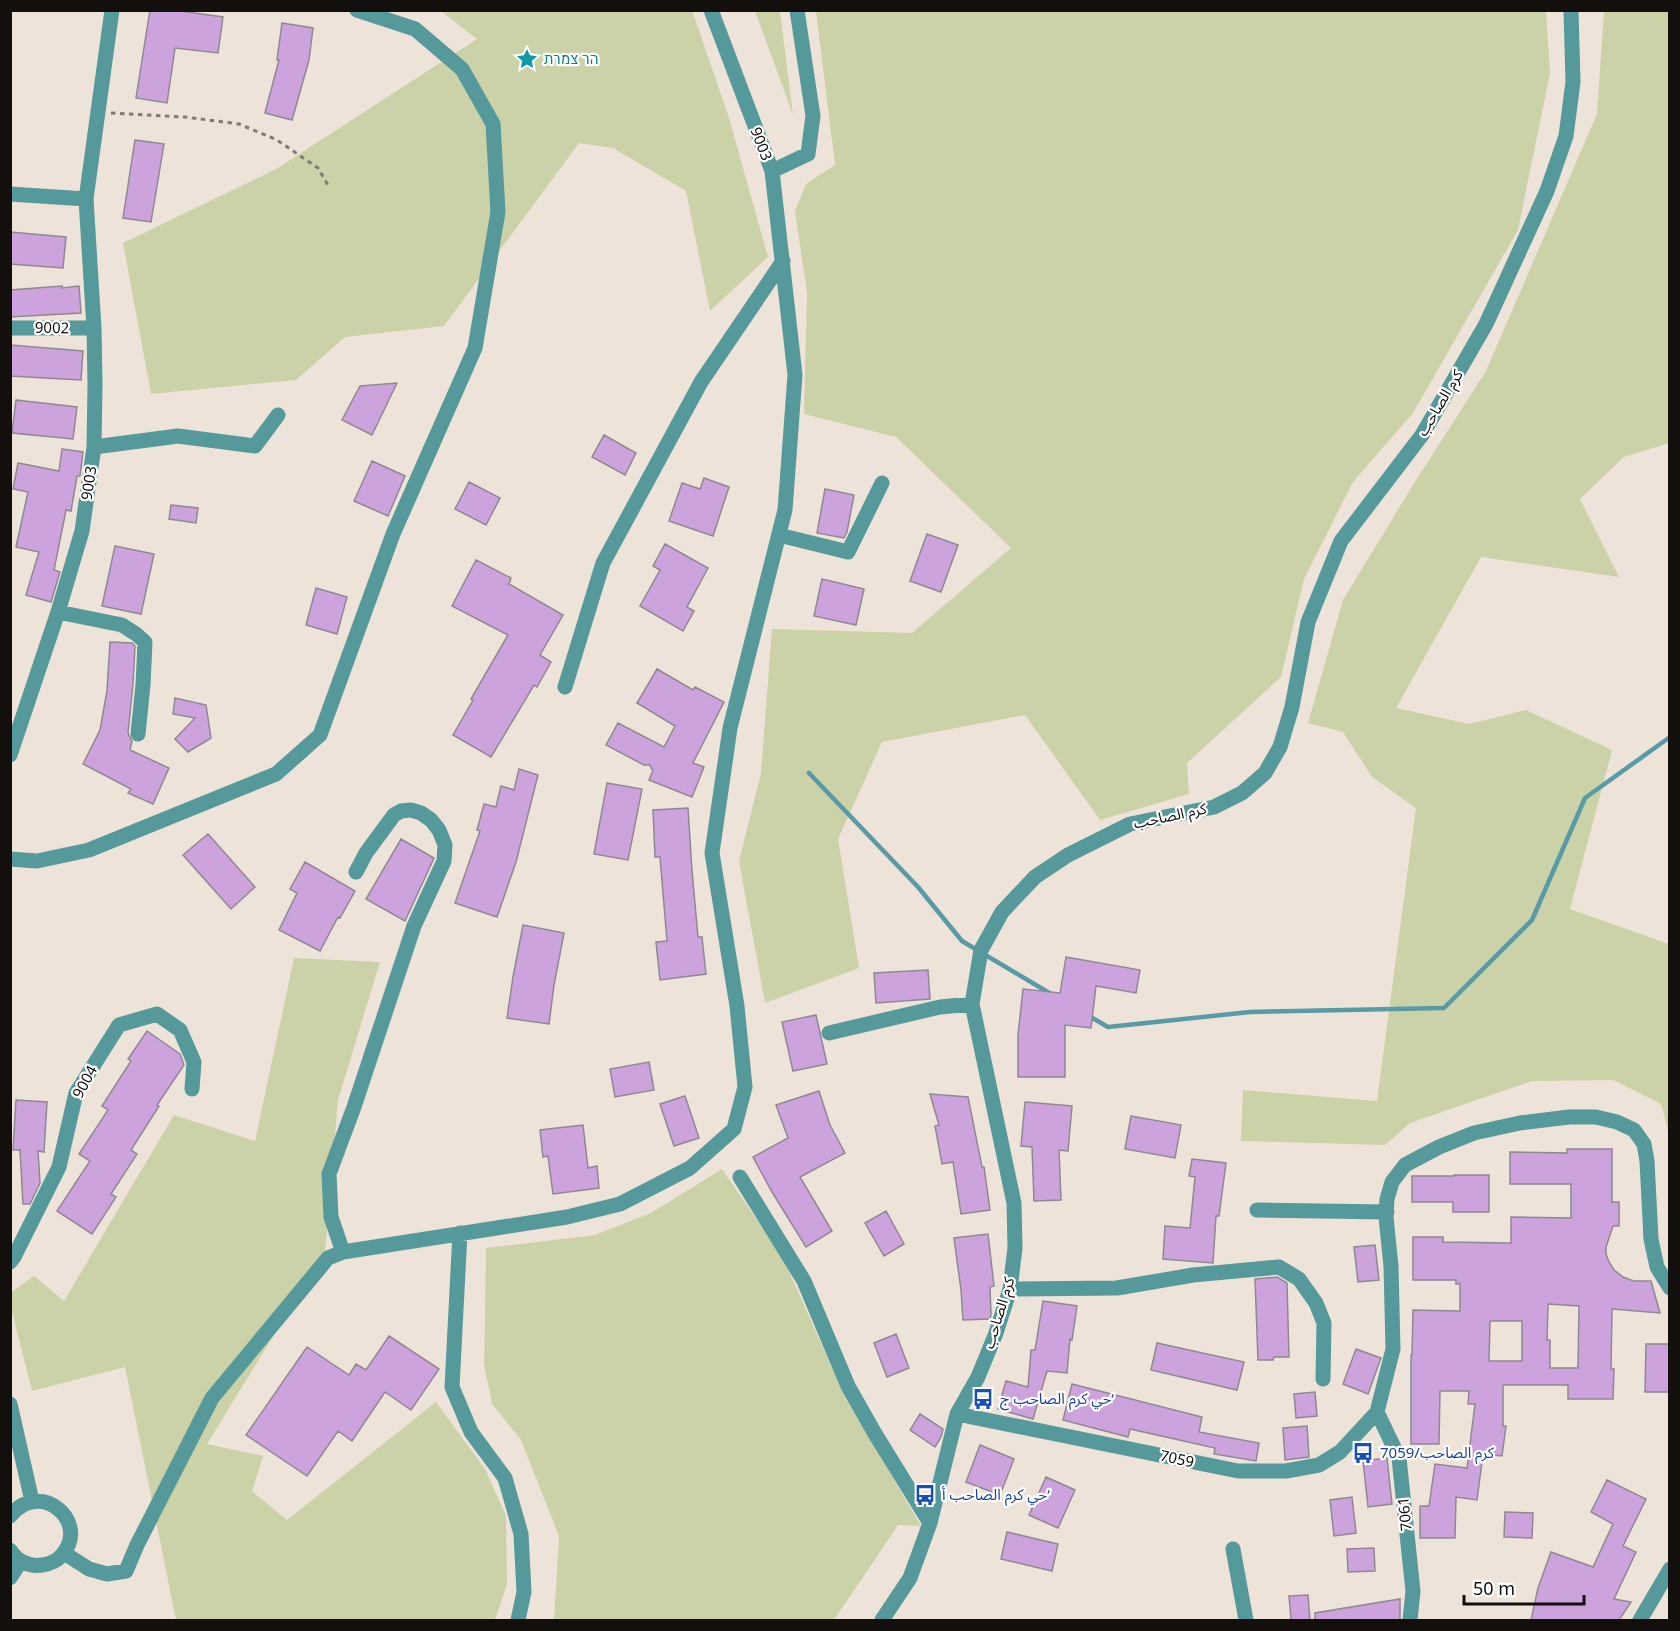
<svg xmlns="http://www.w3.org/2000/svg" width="1680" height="1631" font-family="'Noto Sans','Noto Sans Arabic',Heebo,sans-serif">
<rect width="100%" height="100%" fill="#eee3d9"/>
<path fill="#cbd2a7" d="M 692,10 L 729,118 L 768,257 L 710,311 L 686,191 L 613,148 L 579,143 L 444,326 L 345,337 L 296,380 L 151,394 L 123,243 L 276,169 L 477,39 L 441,11 Z
M 755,11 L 780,11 L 793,115 Z
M 816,11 L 1546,11 L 1550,73 L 1518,230 L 1413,413 L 1353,482 L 1304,579 L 1281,677 L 1187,763 L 1189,794 L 1100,820 L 1025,715 L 882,742 L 838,839 L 859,968 L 765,1003 L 739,861 L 761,773 L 772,629 L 912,633 L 1011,548 L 896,437 L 804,414 L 807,292 L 795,211 L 806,184 L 835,165 Z
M 1604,11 L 1669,11 L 1669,443 L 1624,457 L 1580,499 L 1619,577 L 1481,557 L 1396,708 L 1469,724 L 1526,710 L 1612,750 L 1570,909 L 1669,944 L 1669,1134 L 1661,1104 L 1613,1080 L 1532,1081 L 1410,1123 L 1385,1145 L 1241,1141 L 1243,1090 L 1377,1101 L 1416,808 L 1372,777 L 1343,732 L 1308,723 L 1343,600 L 1413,485 L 1486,371 L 1597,114 Z
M 294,958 L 380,962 L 338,1100 L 325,1252 L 207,1444 L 263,1456 L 252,1491 L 287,1520 L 436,1402 L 485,1469 L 506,1516 L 507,1584 L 495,1620 L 176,1620 L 125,1367 L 32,1391 L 11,1308 L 10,1293 L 34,1276 L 64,1301 L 174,1115 L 255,1141 Z
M 722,1169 L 782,1256 L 842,1390 L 921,1526 L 898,1525 L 834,1620 L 554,1620 L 559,1536 L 521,1440 L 492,1404 L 484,1364 L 486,1248 L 595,1235 L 651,1213 Z"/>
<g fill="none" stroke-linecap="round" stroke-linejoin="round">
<path stroke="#599aa7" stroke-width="4.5" d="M 809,773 L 918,887 L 962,941 L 1051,994
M 1089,1016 L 1108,1027 L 1250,1012 L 1444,1008 L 1532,920 L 1585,798 L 1670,737"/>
</g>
<path fill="#cda3de" stroke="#8f8892" stroke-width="1.5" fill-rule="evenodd" d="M 150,10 L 173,10 L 223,17 L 218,53 L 175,48 L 167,103 L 136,98 Z
M 282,23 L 313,28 L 309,60 L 292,120 L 265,113 L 279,60 L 277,60 Z
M 135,140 L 164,144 L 151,222 L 123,218 Z
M 10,232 L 66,237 L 63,268 L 10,264 Z
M 62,286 L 62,288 L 79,286 L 81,313 L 10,317 L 10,290 Z
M 10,345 L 83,351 L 81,380 L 10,376 Z
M 397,383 L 372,435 L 342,420 L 360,386 Z
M 16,400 L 77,407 L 73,439 L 12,433 Z
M 604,435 L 636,453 L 625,475 L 592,457 Z
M 62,449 L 83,452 L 80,476 L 77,476 L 71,511 L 66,510 L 54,570 L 60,572 L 51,602 L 26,595 L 39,552 L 16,547 L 28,492 L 13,489 L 18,463 L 59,471 Z
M 372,461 L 405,476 L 388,516 L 354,501 Z
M 704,478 L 729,487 L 713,536 L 669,521 L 682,483 L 700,489 Z
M 469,482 L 500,498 L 486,525 L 455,509 Z
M 825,489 L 854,495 L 847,532 L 844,538 L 817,533 Z
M 171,505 L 198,508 L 196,523 L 169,519 Z
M 927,534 L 958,545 L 941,592 L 910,581 Z
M 665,544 L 708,568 L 687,607 L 694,611 L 683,631 L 640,606 L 660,570 L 653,566 Z
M 115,546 L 154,554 L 141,614 L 102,606 Z
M 476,560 L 511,578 L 509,584 L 563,615 L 540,655 L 551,662 L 537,687 L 534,685 L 491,757 L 453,735 L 473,700 L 471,699 L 508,635 L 452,606 Z
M 822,579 L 864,589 L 856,625 L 814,616 Z
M 316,588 L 347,597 L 337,634 L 306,625 Z
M 110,642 L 132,643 L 135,646 L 133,684 L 128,733 L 132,741 L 130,750 L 169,768 L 153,804 L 128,793 L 131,789 L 83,764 L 100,730 L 107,691 Z
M 657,669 L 693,690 L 695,687 L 724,702 L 693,763 L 704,767 L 692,797 L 649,780 L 653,770 L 651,768 L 650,765 L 644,765 L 606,745 L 618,723 L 664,747 L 675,726 L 637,703 Z
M 175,698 L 206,705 L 211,738 L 188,752 L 175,739 L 195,718 L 173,714 Z
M 519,769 L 538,775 L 516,862 L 497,917 L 455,903 L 480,831 L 477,830 L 484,804 L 496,807 L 501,786 L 514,790 Z
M 607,783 L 642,789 L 628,860 L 594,854 Z
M 688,808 L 692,871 L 698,937 L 702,937 L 706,974 L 660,980 L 656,942 L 667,941 L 660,857 L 655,857 L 653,810 Z
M 208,834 L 255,887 L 231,909 L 183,855 Z
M 401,839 L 434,858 L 405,921 L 366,899 Z
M 305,862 L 355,891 L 340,918 L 338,917 L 320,951 L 279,930 L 297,893 L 290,889 Z
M 523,925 L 564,933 L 554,985 L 549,1024 L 507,1018 L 513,977 Z
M 1066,957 L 1140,970 L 1136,993 L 1096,986 L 1091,1028 L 1065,1025 L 1065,1077 L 1018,1077 L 1018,1035 L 1023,989 L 1060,993 Z
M 928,970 L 930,999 L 876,1003 L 874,973 Z
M 816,1015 L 827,1064 L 793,1071 L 782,1022 Z
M 147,1031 L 180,1054 L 184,1065 L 157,1105 L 159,1106 L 131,1150 L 137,1154 L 111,1194 L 116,1197 L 92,1234 L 57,1211 L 90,1161 L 79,1154 L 108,1110 L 102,1106 L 131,1061 L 128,1059 Z
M 649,1062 L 654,1090 L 615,1097 L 610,1069 Z
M 819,1091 L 830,1125 L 845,1153 L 800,1177 L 832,1231 L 806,1247 L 772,1192 L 753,1157 L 788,1138 L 776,1105 Z
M 930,1094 L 968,1097 L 982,1167 L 984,1167 L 990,1210 L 961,1214 L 953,1162 L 942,1164 L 935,1126 L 939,1125 Z
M 685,1096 L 699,1138 L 674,1146 L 660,1104 Z
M 16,1100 L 47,1102 L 44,1152 L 38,1151 L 40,1183 L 30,1204 L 23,1204 L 20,1150 L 13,1150 Z
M 1025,1102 L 1072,1106 L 1068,1151 L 1059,1150 L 1061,1200 L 1034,1201 L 1032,1147 L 1021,1146 Z
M 1131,1116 L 1181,1125 L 1175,1158 L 1125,1149 Z
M 583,1125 L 588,1168 L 597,1166 L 599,1188 L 553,1194 L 548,1156 L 543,1157 L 540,1130 Z
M 1567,1149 L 1612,1149 L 1612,1202 L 1619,1202 L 1619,1226 L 1613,1226 L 1606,1247 L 1606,1254 L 1609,1262 L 1614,1270 L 1623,1277 L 1634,1281 L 1651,1281 L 1660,1313 L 1612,1309 L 1611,1369 L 1614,1369 L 1613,1399 L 1568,1399 L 1568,1385 L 1503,1385 L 1503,1426 L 1506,1426 L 1502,1456 L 1483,1454 L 1477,1500 L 1456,1497 L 1455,1538 L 1420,1538 L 1420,1506 L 1429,1506 L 1435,1464 L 1467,1468 L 1475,1404 L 1468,1404 L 1469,1391 L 1440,1391 L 1439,1444 L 1411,1444 L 1411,1355 L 1412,1355 L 1413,1310 L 1460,1311 L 1460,1284 L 1456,1284 L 1456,1280 L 1413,1280 L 1413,1237 L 1443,1237 L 1443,1242 L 1511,1243 L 1511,1217 L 1571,1218 L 1571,1184 L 1510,1184 L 1510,1152 L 1567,1153 ZM 1548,1304 L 1579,1306 L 1578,1368 L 1550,1368 L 1550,1340 L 1547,1340 ZM 1490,1321 L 1522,1321 L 1522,1361 L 1489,1361 Z
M 1192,1159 L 1226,1163 L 1219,1216 L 1216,1216 L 1213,1263 L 1163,1259 L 1165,1226 L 1190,1228 L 1195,1177 L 1189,1176 Z
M 1454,1175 L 1489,1175 L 1489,1212 L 1453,1212 L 1453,1202 L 1412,1202 L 1412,1176 L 1454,1176 Z
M 886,1211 L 904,1244 L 884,1256 L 865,1223 Z
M 988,1234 L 994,1286 L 990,1287 L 991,1315 L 990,1319 L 963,1320 L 961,1290 L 954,1238 Z
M 1375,1245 L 1379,1280 L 1358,1282 L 1354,1247 Z
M 1277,1277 L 1287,1283 L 1289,1357 L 1274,1357 L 1273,1360 L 1258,1360 L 1255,1279 Z
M 1043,1301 L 1077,1306 L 1072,1340 L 1070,1339 L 1067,1373 L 1047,1371 L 1033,1419 L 998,1409 L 1006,1381 L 1028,1387 L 1031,1350 L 1035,1350 Z
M 896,1334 L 909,1368 L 887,1377 L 874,1343 Z
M 389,1336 L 439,1369 L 411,1410 L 385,1392 L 352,1441 L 338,1431 L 307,1476 L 246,1435 L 307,1347 L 349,1375 L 356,1364 L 366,1370 Z
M 1157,1343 L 1244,1362 L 1237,1390 L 1151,1370 Z
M 1646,1344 L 1670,1344 L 1670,1392 L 1645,1392 Z
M 1356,1349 L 1381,1358 L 1368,1394 L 1343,1384 Z
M 1072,1384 L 1202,1417 L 1199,1432 L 1259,1443 L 1256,1461 L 1214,1454 L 1215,1448 L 1130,1429 L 1128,1437 L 1063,1420 Z
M 1315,1392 L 1317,1416 L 1296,1418 L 1294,1394 Z
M 920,1414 L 943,1429 L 941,1437 L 935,1447 L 910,1430 Z
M 1307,1426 L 1309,1457 L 1285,1460 L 1283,1428 Z
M 980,1445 L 1014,1459 L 1000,1495 L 966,1482 Z
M 1387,1458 L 1392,1504 L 1368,1507 L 1363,1461 Z
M 1046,1477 L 1075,1490 L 1058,1528 L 1029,1515 Z
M 1607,1480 L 1646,1499 L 1623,1546 L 1636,1552 L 1614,1599 L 1631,1602 L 1619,1620 L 1531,1620 L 1538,1588 L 1551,1552 L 1593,1567 L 1613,1524 L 1591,1512 Z
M 1352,1497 L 1356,1533 L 1334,1536 L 1330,1500 Z
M 1505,1512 L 1533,1513 L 1532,1538 L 1504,1537 Z
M 1007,1532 L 1058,1544 L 1052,1571 L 1001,1559 Z
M 1374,1548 L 1375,1571 L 1348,1572 L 1347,1549 Z
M 1308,1595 L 1310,1620 L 1291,1620 L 1289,1596 Z
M 1400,1599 L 1400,1620 L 1315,1620 L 1315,1613 Z"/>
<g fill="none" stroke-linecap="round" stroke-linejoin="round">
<path stroke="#827b74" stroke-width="3" stroke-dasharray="4.5 4.5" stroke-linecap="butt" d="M 111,113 L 185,117 L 239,124 L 277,140 L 318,168 L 329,187"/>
<path stroke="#55999a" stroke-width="15" d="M 772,171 L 808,154 L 813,116 L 797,10
M 10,194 L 86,199
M 10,328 L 94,328
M 94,447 L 178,436 L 255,446 L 278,415
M 779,535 L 848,552 L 882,483
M 58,612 L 122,625 L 136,634 L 145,642 L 143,685 L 138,734
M 565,687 L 603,563 L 701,382 L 783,261
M 10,755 L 58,612 L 82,531 L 94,447 L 95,385 L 94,328 L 86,199 L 112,10
M 10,859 L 37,861 L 89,850 L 276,774 L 320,735 L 393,534 L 475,348 L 498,212 L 493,124 L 462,69 L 415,29 L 357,10
M 829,1033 L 940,1007 L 972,1004
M 740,1177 L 804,1281 L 848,1386 L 874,1432 L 930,1523
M 1257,1210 L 1387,1212
M 460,1233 L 452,1387 L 471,1432 L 505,1478 L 521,1534 L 524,1592 L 518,1620
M 343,1252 L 331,1217 L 329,1174 L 354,1107 L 414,926 L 444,861 L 445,845 L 439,830 L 431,820 L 421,813 L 411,810 L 401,811 L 394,815 L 366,853 L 356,872
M 10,1262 L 14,1257 L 59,1167 L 76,1093 L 119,1025 L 157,1014 L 180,1030 L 194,1062 L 192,1089
M 1010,1289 L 1117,1288 L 1193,1275 L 1279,1267 L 1299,1279 L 1316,1303 L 1324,1323 L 1323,1379
M 10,1404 L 32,1501
M 1377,1412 L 1399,1458 L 1413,1591 L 1410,1620
M 957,1414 L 1238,1471 L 1286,1471 L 1319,1465 L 1340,1452 L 1377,1412 L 1393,1349 L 1391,1266 L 1386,1217 L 1387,1199 L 1392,1182 L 1405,1165 L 1439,1147 L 1474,1133 L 1520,1123 L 1569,1117 L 1596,1117 L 1617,1122 L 1634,1130 L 1644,1144 L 1647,1161 L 1651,1239 L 1657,1267 L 1670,1288
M 10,1516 C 40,1478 91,1522 62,1555 C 57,1561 50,1564 42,1565 C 29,1567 17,1561 10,1550
M 1233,1549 L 1246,1620
M 64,1553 L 89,1569 L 107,1574 L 126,1571 L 137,1545 L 212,1398 L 328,1258 L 343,1252 L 567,1217 L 620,1204 L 690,1168 L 734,1129 L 745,1087 L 737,1006 L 712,853 L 730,728 L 785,510 L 795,375 L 772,171 L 711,10
M 10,1578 L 21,1561
M 882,1620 L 910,1578 L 930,1523 L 957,1414 L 978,1377 L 996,1333 L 1010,1289 L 1015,1248 L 1014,1203 L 972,1004 L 981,950 L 1002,912 L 1035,877 L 1068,855 L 1130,824 L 1214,807 L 1242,793 L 1265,773 L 1280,747 L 1292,707 L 1308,622 L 1341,541 L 1422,435 L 1486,324 L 1547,191 L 1566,136 L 1573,82 L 1571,10
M 1640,1620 L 1670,1569"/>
</g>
<defs>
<symbol id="sight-bare" viewBox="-9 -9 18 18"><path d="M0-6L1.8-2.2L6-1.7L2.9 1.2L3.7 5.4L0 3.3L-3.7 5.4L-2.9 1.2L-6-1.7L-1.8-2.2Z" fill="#0f9aa8" stroke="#fff" stroke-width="2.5" paint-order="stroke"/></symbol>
<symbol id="bus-bare" viewBox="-9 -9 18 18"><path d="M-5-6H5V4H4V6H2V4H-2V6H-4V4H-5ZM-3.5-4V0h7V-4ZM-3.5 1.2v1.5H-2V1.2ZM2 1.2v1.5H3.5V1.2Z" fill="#1a4fb4" stroke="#fff" stroke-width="2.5" paint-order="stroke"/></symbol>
</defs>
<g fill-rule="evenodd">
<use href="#sight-bare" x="512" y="44" width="30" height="30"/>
<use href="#bus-bare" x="968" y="1384" width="30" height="30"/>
<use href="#bus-bare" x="1348" y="1438" width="30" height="30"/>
<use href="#bus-bare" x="910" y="1480" width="30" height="30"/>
</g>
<g text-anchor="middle" stroke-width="4.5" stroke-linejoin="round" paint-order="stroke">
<g font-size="15" fill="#0d838f" stroke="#fff" text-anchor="start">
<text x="544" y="64">הר צמרת</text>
</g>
<g font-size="15" fill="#120f0c" stroke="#fff">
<text transform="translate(761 144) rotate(69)" y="5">9003</text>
<text transform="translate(52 328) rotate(1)" y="5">9002</text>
<text transform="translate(1440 403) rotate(-59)" y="5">كرم الصاحب</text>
<text transform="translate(89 483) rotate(-82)" y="5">9003</text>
<text transform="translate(1170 816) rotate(-12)" y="5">كرم الصاحب</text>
<text transform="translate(85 1082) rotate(-62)" y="5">9004</text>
<text transform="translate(999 1313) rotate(-73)" y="5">كرم الصاحب</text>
<text transform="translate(1177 1459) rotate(12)" y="5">7059</text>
<text transform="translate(1405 1514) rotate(-96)" y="5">7061</text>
</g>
<g font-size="15" fill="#164399" stroke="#fff" text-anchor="start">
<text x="1000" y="1404">حي كرم الصاحب ج‘</text>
<text x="1380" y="1458">كرم الصاحب/7059</text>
<text x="942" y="1500">حي كرم الصاحب أ‘</text>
</g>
</g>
<rect width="1680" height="1631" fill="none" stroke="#120f0c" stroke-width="24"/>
<path d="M1464 1595v9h120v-9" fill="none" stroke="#120f0c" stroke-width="3"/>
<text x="1473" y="1595" font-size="18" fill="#120f0c" stroke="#ffffff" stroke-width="4.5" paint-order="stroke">50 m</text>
</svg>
